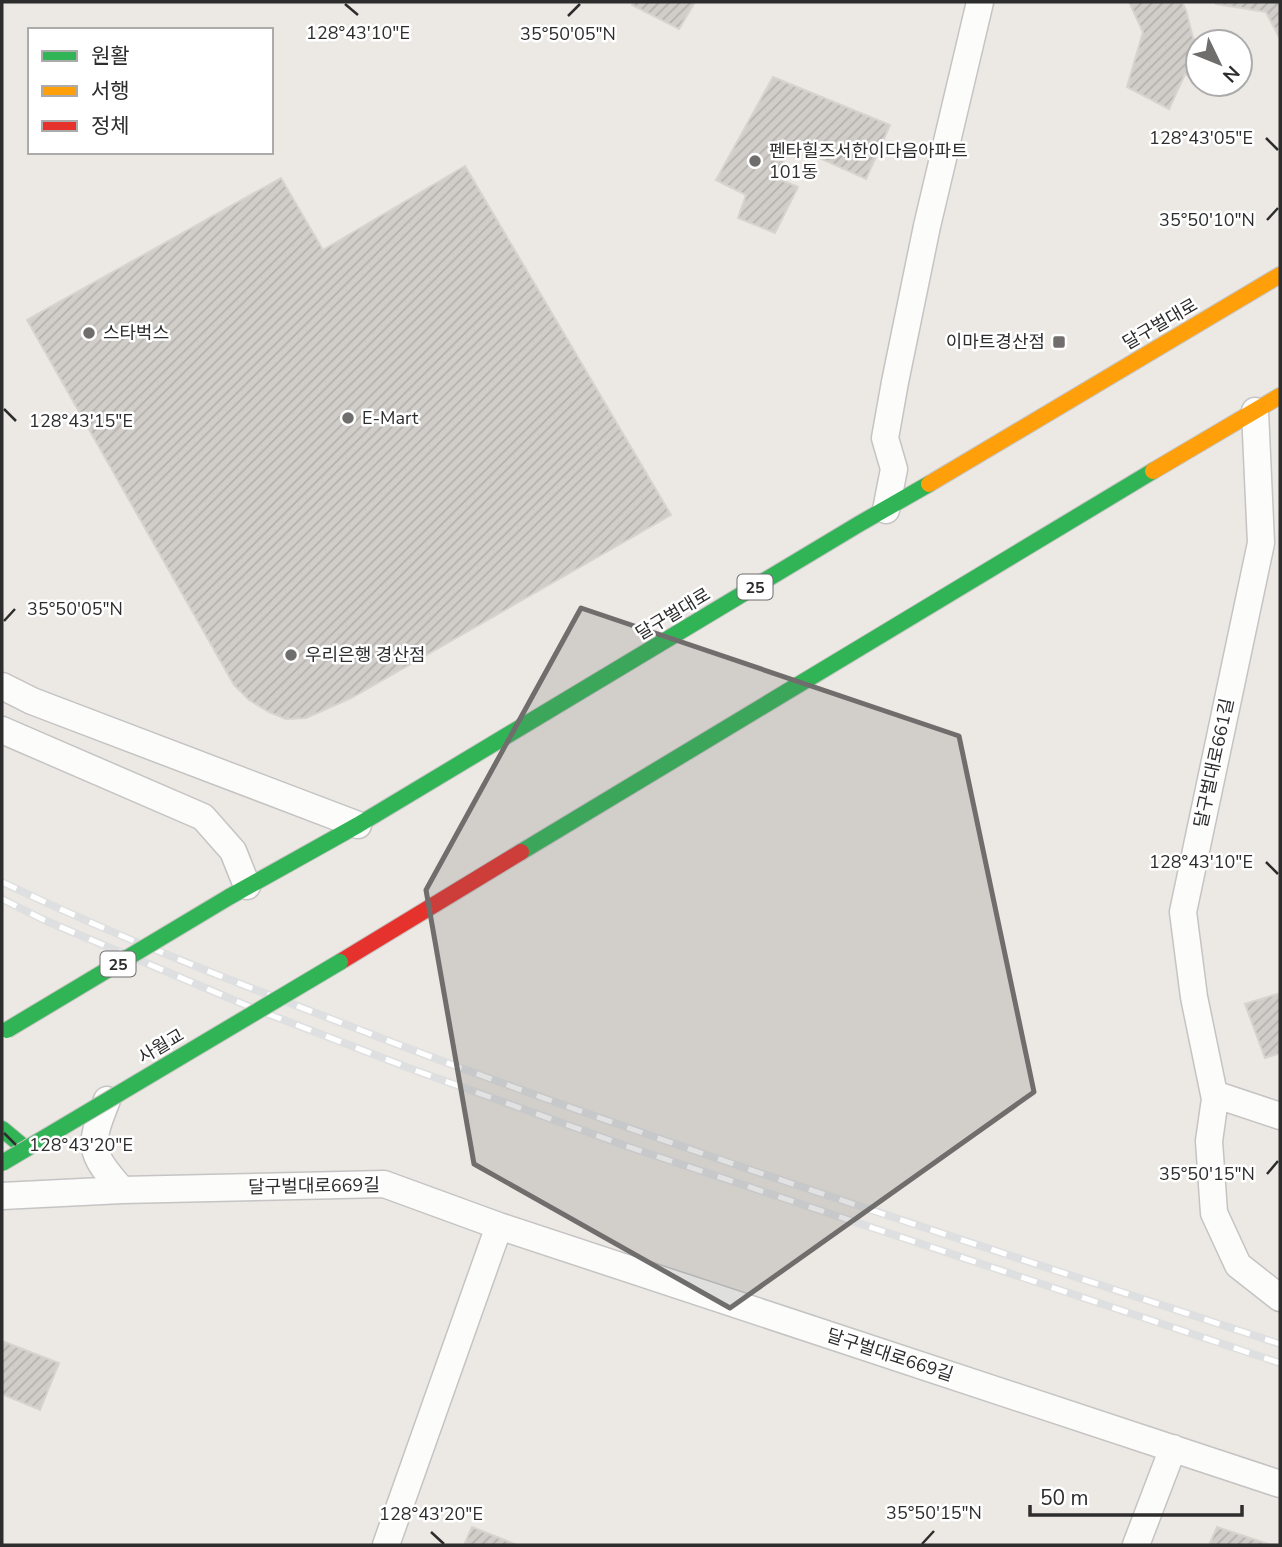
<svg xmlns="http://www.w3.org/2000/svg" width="1282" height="1547" font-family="'Nunito Sans','Noto Sans KR',sans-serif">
<defs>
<pattern id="building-hatch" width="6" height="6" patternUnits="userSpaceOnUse" patternTransform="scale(1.75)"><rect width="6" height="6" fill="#d1ceca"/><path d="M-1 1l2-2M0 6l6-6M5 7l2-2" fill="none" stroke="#b4b1ae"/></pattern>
</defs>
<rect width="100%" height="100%" fill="#ece8e3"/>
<path fill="url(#building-hatch)" stroke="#d7d4cf" stroke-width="2" d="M 633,2 L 695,2 L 679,29 L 632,5 Z
M 1129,2 L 1182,2 L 1186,10 L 1193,38 L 1198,43 L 1198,81 L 1185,74 L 1169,109 L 1127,87 L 1143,32 Z
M 1217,2 L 1280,2 L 1280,39 L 1266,12 L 1216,4 Z
M 773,77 L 890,125 L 866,179 L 793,146 L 774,177 L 798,187 L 775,233 L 738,218 L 746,195 L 716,180 Z
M 465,166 L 671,515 L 351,698 L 306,718 L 286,719 L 269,712 L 249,700 L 234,685 L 27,320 L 281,178 L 323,250 Z
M 1280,993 L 1280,1053 L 1265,1058 L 1245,1004 Z
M 2,1341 L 59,1363 L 40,1410 L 2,1394 Z
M 472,1527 L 517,1545 L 464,1545 Z
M 1217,1527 L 1271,1545 L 1209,1545 Z"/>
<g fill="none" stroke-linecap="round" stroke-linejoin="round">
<defs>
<path id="street" d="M 1255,411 L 1261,543 L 1183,912 L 1194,997 L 1215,1099 L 1209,1141 L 1214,1213 L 1238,1265 L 1280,1298
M 886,510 L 894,469 L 885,438 L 895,382 L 927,226 L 980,2
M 2,686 L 32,701 L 358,825
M 2,730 L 203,817 L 233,851 L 247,886
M 1214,1094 L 1280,1116
M 107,1100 C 88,1147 89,1152 122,1190
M 2,1196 L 122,1190 L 384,1184 L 499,1226 L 1280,1484
M 386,1545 L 499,1226
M 1136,1545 L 1173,1448"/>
<path id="fast" d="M 521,852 L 1153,471
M 229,897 L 358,825 L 859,524 L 929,484
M 2,1129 L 26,1149"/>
<path id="slow" d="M 1153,471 L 1280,396
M 929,484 L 1280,275"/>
<path id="jam" d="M 340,962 L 521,852"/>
</defs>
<use href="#street" stroke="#c5c4c4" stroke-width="29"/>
<use href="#fast" stroke="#c5c4c4" stroke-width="18"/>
<use href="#slow" stroke="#c5c4c4" stroke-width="18"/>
<use href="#jam" stroke="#c5c4c4" stroke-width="18"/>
<use href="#street" stroke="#fcfcfb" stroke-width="26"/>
<use href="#fast" stroke="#30b455" stroke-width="16"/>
<use href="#slow" stroke="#ff9f0a" stroke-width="16"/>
<use href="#jam" stroke="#e5322d" stroke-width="16"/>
<defs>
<path id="rail" d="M 2,882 C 121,939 245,986 368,1033 C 668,1148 975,1243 1280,1344
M 2,899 L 44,920 L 255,1009 L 417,1071 L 629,1147 L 1280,1363"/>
</defs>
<use href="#rail" stroke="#dedfe0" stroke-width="8"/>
<use href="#rail" stroke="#fff" stroke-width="5" stroke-dasharray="16" stroke-linecap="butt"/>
<defs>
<path id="fast-bridge" d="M 7,1030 L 229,897
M 2,1163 L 340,962"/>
</defs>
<use href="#fast-bridge" stroke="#c6c5c3" stroke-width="18" stroke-linecap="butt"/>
<use href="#fast-bridge" stroke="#30b455" stroke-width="16"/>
</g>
<path fill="#706e6d" fill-opacity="0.2" stroke="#706e6d" stroke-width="5" stroke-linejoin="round" d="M 581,608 L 959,736 L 1034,1092 L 730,1308 L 474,1164 L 426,890 Z"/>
<path fill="none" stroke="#2d2d2d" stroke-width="2.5" d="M 345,4 L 358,15M 568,16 L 580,4M 1266,138 L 1278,150M 1267,220 L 1278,208M 4,409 L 16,421M 4,621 L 15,609M 1266,862 L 1278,874M 4,1133 L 16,1145M 1267,1174 L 1278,1161M 431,1532 L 444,1544M 922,1544 L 934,1531"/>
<g fill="#706e6d" stroke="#fff" stroke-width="2.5">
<circle cx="755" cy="161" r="7"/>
<circle cx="89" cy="333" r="7"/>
<rect x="1052" y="335" width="14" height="14" rx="3.5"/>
<circle cx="348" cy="418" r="7"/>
<circle cx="291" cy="655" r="7"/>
</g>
<g text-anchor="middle" stroke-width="5" stroke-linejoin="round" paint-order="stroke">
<g fill="#fff" stroke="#6c6c6c" stroke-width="2">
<rect x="737.5" y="574.5" width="35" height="25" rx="5"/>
<rect x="100.5" y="951.5" width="35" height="25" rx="5"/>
</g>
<g font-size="16" font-weight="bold" fill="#2d2d2d">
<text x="755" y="593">25</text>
<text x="118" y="970">25</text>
</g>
<g font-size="18" fill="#2d2d2d" stroke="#fff" text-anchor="start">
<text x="769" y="157">펜타힐즈서한이다음아파트<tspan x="769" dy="21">101동</tspan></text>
<text x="103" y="339">스타벅스</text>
<text x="1045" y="348" text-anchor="end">이마트경산점</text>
<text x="362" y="424">E-Mart</text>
<text x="305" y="661">우리은행 경산점</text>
</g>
<g font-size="18" fill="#2d2d2d" stroke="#fff">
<text transform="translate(1160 324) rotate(-30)" y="6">달구벌대로</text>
<text transform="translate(673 614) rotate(-31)" y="6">달구벌대로</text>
<text transform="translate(1214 763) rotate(-78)" y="6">달구벌대로661길</text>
<text transform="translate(161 1046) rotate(-31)" y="6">사월교</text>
<text transform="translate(314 1186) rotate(-1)" y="6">달구벌대로669길</text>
<text transform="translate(890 1355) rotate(18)" y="6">달구벌대로669길</text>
</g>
</g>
<g font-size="18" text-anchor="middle" fill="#2d2d2d" stroke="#fff" stroke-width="5" stroke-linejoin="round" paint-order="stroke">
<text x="358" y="39">128°43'10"E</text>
<text x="568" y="40">35°50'05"N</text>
<text x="1201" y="144">128°43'05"E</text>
<text x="1207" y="226">35°50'10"N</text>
<text x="81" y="427">128°43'15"E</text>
<text x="75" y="615">35°50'05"N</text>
<text x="1201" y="868">128°43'10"E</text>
<text x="81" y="1151">128°43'20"E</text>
<text x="1207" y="1180">35°50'15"N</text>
<text x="934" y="1519">35°50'15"N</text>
<text x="431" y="1520">128°43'20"E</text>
</g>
<rect width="1282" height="1547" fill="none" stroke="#2d2d2d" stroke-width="7"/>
<rect x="28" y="28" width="245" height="126" fill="#ffffff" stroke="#ababab" stroke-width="2"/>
<rect x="42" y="51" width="35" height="10" fill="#30b455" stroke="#ababab" stroke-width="2"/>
<text x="91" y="63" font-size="21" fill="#2d2d2d">원활</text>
<rect x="42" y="86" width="35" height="10" fill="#ff9f0a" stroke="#ababab" stroke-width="2"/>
<text x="91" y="98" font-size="21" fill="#2d2d2d">서행</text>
<rect x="42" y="121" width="35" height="10" fill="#e5322d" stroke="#ababab" stroke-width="2"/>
<text x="91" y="133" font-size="21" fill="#2d2d2d">정체</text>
<g transform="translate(1219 63) rotate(133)"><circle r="33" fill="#ffffff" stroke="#ababab" stroke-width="2"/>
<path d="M0-5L12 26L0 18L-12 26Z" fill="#706e6d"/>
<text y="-10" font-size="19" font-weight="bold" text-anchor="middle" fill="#2d2d2d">N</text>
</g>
<path d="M1030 1505v10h212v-10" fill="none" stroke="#2d2d2d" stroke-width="3.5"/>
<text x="1040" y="1505" font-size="21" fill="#2d2d2d" stroke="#ffffff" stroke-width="5" paint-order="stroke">50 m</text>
</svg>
